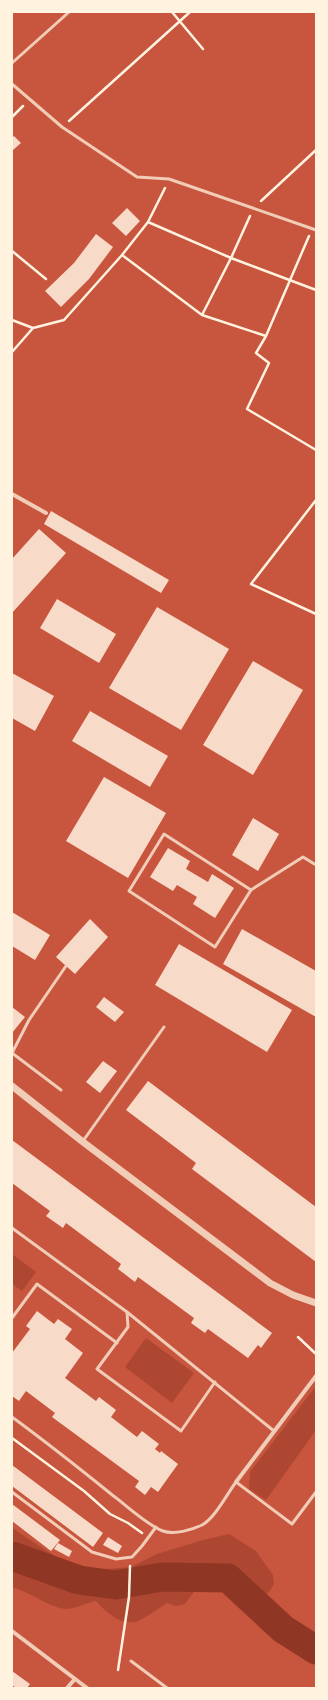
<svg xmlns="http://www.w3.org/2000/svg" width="328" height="1700" font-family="'Work Sans',sans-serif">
<rect width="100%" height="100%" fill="#c8553d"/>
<path fill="#ae4732" d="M 12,1254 L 36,1272 L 22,1291 L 12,1284 Z
M 146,1338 L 194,1373 L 172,1403 L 125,1367 Z
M 316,1386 L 316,1430 L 266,1500 L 249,1489 L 250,1472 Z
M 12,1528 L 67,1564 L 95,1570 L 131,1567 L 157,1554 L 203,1540 L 229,1534 L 256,1551 L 273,1575 L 274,1584 L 269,1592 L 254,1603 L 244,1601 L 224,1582 L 197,1588 L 185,1604 L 176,1606 L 167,1603 C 159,1608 142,1621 134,1622 C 118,1624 105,1611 96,1601 C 88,1602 72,1610 65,1609 C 46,1606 30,1592 12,1587 Z"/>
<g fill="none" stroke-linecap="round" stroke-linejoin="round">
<path stroke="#8f3625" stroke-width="29" d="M 12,1556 L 79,1580 L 116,1585 L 162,1577 L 228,1578 L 283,1629 L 316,1650"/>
</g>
<path fill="#f7dbc8" d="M 14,136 L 21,143 L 12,151 L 12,138 Z
M 127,208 L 140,221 L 126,236 L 112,223 Z
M 96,234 L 113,247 L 89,279 L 61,307 L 45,291 L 74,263 Z
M 51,511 L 169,580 L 161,593 L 44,524 Z
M 39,529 L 66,553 L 12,613 L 12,559 Z
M 57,599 L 116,634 L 99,663 L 40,628 Z
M 157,607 L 229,649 L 181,730 L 109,688 Z
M 253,661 L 303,690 L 253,775 L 203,745 Z
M 12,673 L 54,696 L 35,731 L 12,718 Z
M 90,711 L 168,756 L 150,787 L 72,741 Z
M 104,777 L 166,813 L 128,878 L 66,841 Z
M 253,818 L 279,834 L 258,871 L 232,855 Z
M 168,848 L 190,861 L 186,869 L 208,882 L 212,874 L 234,888 L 215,918 L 193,904 L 197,897 L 177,885 L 173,891 L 150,877 Z
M 12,912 L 50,935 L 35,960 L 12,946 Z
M 90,919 L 108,937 L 75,974 L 56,957 Z
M 242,929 L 316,971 L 316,1017 L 223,964 Z
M 179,944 L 292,1010 L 267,1052 L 155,985 Z
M 104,997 L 124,1012 L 115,1022 L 96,1007 Z
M 12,1007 L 25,1017 L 12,1033 Z
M 103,1061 L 117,1071 L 100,1093 L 86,1082 Z
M 148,1081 L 316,1207 L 316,1262 L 192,1169 L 196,1163 L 126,1110 Z
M 12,1140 L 272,1333 L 261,1348 L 258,1345 L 248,1358 L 208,1329 L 205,1333 L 191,1323 L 194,1318 L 138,1277 L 135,1282 L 118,1269 L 121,1264 L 66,1223 L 63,1228 L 46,1216 L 50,1211 L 12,1183 Z
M 37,1311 L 54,1324 L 58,1319 L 72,1329 L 65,1339 L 83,1353 L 65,1378 L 96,1401 L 99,1397 L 116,1410 L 111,1417 L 137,1437 L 142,1431 L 159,1444 L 155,1449 L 160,1453 L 161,1451 L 178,1464 L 158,1492 L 151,1487 L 145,1495 L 135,1487 L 139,1481 L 52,1417 L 55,1413 L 26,1391 L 19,1401 L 12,1396 L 12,1353 L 30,1329 L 26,1326 Z
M 12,1465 L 103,1533 L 93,1547 L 12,1486 Z
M 12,1504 L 60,1540 L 51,1551 L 12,1521 Z
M 108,1537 L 122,1546 L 118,1553 L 103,1545 Z
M 58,1543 L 72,1551 L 69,1557 L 54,1549 Z
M 12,1671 L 30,1684 L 27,1688 L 16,1688 L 12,1685 Z"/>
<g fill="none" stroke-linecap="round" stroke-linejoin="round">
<path stroke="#fff3e0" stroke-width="2.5" d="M 172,12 L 203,49
M 12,117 L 23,106
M 69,121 L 190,12
M 165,188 L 148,222 L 231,258 L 316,290
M 261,201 L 316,150
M 309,236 L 266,336 L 256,353 L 269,363 L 247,409 L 316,450
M 12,251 L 46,279
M 122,255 L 202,315 L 266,336
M 202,315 L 231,258 L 250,216
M 12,320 L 33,328 L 64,320 L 122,255 L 148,222
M 12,352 L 33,328
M 316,500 L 251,584 L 316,614
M 298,1337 L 316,1354
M 12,1438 L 84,1491 L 110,1514 L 128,1523 L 142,1533
M 118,1670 L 129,1597 L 130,1566"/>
<path stroke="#f1ccb7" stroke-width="3" d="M 12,63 L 69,12
M 12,84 L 62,127 L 137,177 L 169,179 L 316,230
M 251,890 L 164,834 L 129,891 L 215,947 L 251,890 L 303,857 L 316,865
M 12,1053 L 29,1020 L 66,966
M 12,1053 L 61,1090
M 83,1141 L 164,1027
M 12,1228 L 127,1312 L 274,1431
M 127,1312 L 128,1327 L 97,1369 L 181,1431 L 215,1382
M 12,1318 L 37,1284 L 117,1343
M 12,1417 C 46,1442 79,1468 111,1494 C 125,1504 148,1526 163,1531 C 174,1535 192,1530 202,1525 C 215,1518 227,1494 236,1482 L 292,1524 L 316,1492
M 12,1492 L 92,1552 L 116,1559 L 132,1557 L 142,1546 L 156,1527
M 131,1661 L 167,1688"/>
<path stroke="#f1ccb7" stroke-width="4" d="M 12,494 L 46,513
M 236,1482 L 316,1376
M 12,1631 L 87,1688
M 67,1688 L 75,1679"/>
<path stroke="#f1ccb7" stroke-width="7" d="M 12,1086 L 83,1142 L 270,1283 L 293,1295 L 316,1303"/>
</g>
<rect width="328" height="1700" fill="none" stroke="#fff3e0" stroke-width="26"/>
</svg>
